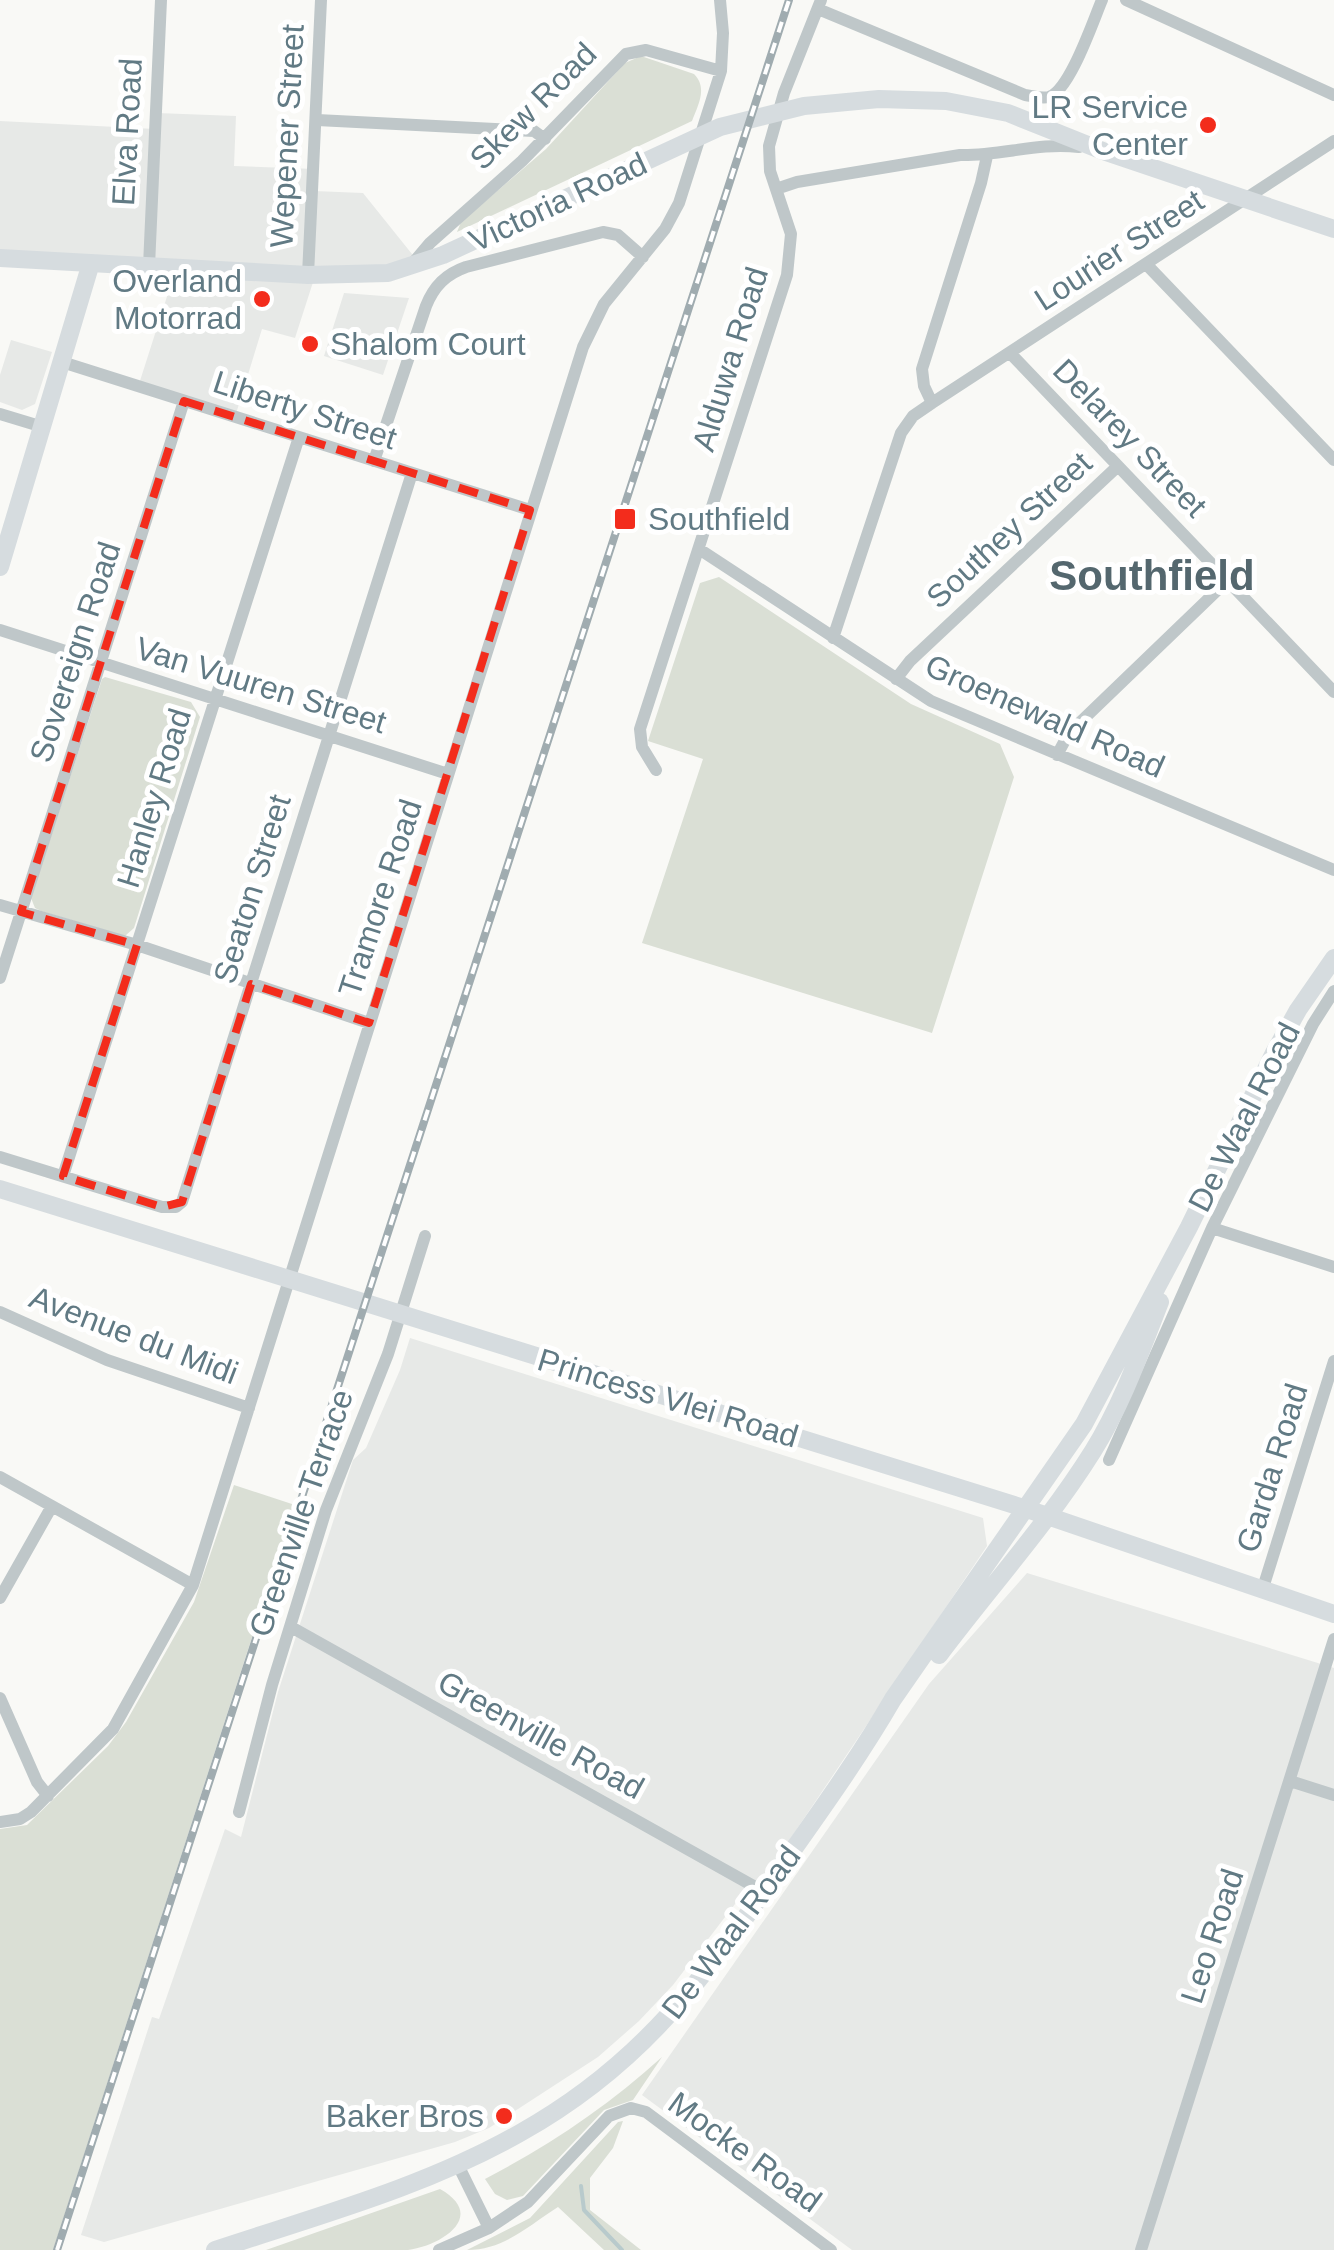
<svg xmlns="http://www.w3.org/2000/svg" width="1334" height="2250" font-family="Arial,sans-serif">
<rect width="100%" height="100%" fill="#f9f9f6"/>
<path fill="#e7e9e7" d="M 157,113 L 236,116 L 234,166 L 315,169 L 314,191 L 363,193 L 416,259 L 408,269 L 315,276 L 295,338 L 262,329 L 235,417 L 138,387 L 171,284 L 172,269 L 0,259 L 0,121 L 155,129 Z
M 344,293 L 409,298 L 383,375 L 324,356 Z
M 11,340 L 52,352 L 35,404 L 22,410 L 0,402 L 0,375 Z
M 410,1338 L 983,1518 L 987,1546 L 770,1869 L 735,1904 L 673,1985 L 639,2021 L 598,2057 L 489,2128 L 455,2142 L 104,2242 L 81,2235 L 152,2017 L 159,2019 L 225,1829 L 241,1837 L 278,1692 L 353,1460 L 366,1448 L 400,1370 Z
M 1027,1573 L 1334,1668 L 1334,2250 L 852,2250 L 642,2095 L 929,1684 Z"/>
<path fill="#dadfd5" d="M 641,56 L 694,74 C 708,88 698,105 692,121 L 457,232 L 461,222 L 546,149 L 625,63 Z
M 719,577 L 911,704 L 1000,744 L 1014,777 L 932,1033 L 642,943 L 703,759 L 648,741 L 700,583 Z
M 105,677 L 191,702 L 200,717 L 134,928 L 125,936 L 41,911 L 35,908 L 31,898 L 102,679 Z
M 234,1485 L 295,1505 L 53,2250 L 0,2250 L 0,1829 L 27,1825 L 108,1746 L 126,1722 L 194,1602 Z
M 662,2057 L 633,2100 L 604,2110 L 523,2196 L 507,2200 L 495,2194 L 485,2179 C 550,2145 608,2106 662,2057 Z
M 623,2121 L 613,2148 L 590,2178 L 590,2210 L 641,2250 L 604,2250 L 558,2207 C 528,2226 504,2250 467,2250 L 530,2218 L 618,2122 Z
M 440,2189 C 488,2216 441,2246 408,2250 C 367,2250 309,2250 266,2250 Z"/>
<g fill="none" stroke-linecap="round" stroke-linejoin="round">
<path stroke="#b8cacc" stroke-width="4" d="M 581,2186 L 584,2210 L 622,2250"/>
<path stroke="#bfc7c9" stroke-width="12" d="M 1126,0 L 1334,95
M 818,9 L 1025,95 C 1033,96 1041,99 1049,97 C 1070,90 1093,21 1102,0
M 317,120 L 534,131 L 545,139
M 776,189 L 797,182 L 960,155 C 1001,156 1038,142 1079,147
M 413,263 L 430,243 L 522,161 L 626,54 L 646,50 L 721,71
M 1147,265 L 1334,460
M 149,266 L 161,0
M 308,275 L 321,0
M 1010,353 L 1334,692
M 62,362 L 530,510
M 932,403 L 1334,141
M 0,414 L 43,427
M 374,461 L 426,306 C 434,286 446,274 466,267 L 603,232 L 618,235 L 643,257
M 699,549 L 931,701 L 1334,870
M 0,630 L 448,774
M 833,638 L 901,433 L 913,416 L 932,403 L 924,386 L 922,369 L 981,183 L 987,156
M 896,679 L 910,661 L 1118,466
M 1057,755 L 1069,733 L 1228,580
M 656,770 L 642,747 L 640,729 L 787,275 L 791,234 L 770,171 L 769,146 L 784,93 L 821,0
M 0,905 L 137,945 L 369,1023
M 0,978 L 184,401
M 0,1157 L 162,1207 L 176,1207 L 182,1202 L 412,473
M 63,1176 L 299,437
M 1212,1228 L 1334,1267
M 0,1312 L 107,1360 L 249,1408
M 1109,1460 L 1212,1228 L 1313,1024 L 1334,991
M 0,1477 L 193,1585
M 1262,1591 L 1334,1361
M 0,1598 L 52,1506
M 291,1627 L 764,1892
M 0,1698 L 37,1782 L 48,1796
M 1290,1781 L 1334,1795
M 239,1812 L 272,1685 L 326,1510 L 388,1354 L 425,1236
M 0,1822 L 20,1819 L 31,1812 L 113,1729 L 193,1585 L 583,347 L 604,304 L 665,229 L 679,203 L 721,71 L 723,33 L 720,0
M 458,2165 L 489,2228
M 439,2250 L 489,2228 L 528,2202 L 609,2116 L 631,2108 L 646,2112 L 831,2250
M 1141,2250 L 1334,1639"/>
<path stroke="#d6dcdf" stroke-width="18" d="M 0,258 L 308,275 L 388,273 L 443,255 L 720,127 L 804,106 L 879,99 L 946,101 L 1008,113 L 1103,151 L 1334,229
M 0,567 L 91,263
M 0,1189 L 1027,1509 L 1334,1614
M 939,1655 C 990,1587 1048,1523 1093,1451 C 1122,1404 1140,1353 1160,1302
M 215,2250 C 317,2216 425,2187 520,2133 C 645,2063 704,1977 783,1864 C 821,1810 860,1756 893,1699 L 1084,1424 L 1189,1227 L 1274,1053 L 1298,1010 L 1334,958"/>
<defs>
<path id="rail" d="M 57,2250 L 789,0"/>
</defs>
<use href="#rail" stroke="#a0acb0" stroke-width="8"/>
<use href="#rail" stroke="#fff" stroke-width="4" stroke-dasharray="11" stroke-linecap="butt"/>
</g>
<path fill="none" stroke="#f32c1c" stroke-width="8" stroke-dasharray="20 12" stroke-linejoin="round" d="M 184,401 L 530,510 L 369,1023 L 251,984 L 182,1202 L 162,1207 L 63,1176 L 137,945 L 21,912 Z"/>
<g fill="#f32c1c" stroke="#fff" stroke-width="4">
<circle cx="1208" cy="125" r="10"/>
<circle cx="262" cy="299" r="10"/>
<circle cx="310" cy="344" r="10"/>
<rect x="613" y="507" width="24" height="24" rx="5"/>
<circle cx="504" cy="2116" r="10"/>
</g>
<g text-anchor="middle" stroke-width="10" stroke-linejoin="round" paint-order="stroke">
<g font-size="32" fill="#617a84" stroke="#fff">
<text transform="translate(533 106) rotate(-45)" y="11">Skew Road</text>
<text transform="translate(127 132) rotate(-87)" y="11">Elva Road</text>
<text transform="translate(287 136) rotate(-87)" y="11">Wepener Street</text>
<text transform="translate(558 202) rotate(-25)" y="11">Victoria Road</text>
<text transform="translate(1119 250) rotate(-33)" y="11">Lourier Street</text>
<text transform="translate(730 359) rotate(-73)" y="11">Alduwa Road</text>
<text transform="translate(305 410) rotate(18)" y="11">Liberty Street</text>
<text transform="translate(1130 438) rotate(46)" y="11">Delarey Street</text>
<text transform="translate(1009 530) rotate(-43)" y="11">Southey Street</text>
<text transform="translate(75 652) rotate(-72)" y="11">Sovereign Road</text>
<text transform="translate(261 685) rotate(17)" y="11">Van Vuuren Street</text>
<text transform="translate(1045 716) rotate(24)" y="11">Groenewald Road</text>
<text transform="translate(154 798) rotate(-73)" y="11">Hanley Road</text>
<text transform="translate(252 889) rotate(-73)" y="11">Seaton Street</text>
<text transform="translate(380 898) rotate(-72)" y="11">Tramore Road</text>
<text transform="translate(1244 1117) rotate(-63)" y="11">De Waal Road</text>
<text transform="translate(134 1335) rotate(21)" y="11">Avenue du Midi</text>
<text transform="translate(668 1398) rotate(17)" y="11">Princess Vlei Road</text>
<text transform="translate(1272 1468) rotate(-73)" y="11">Garda Road</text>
<text transform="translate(301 1513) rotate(-71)" y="11">Greenville Terrace</text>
<text transform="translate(541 1735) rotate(29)" y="11">Greenville Road</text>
<text transform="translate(731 1932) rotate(-53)" y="11">De Waal Road</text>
<text transform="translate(1212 1936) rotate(-72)" y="11">Leo Road</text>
<text transform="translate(745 2152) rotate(36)" y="11">Mocke Road</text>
</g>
<g font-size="32" fill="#617a84" stroke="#fff" text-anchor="end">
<text x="1188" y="118">LR Service<tspan x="1188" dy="37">Center</tspan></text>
<text x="242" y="292">Overland<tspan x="242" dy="37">Motorrad</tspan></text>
<text x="330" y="355" text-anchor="start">Shalom Court</text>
<text x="648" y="530" text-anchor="start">Southfield</text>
<text x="484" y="2127">Baker Bros</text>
</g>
<g font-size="42" font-weight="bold" fill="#54676e" stroke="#fff">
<text x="1152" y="590">Southfield</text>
</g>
</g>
</svg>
